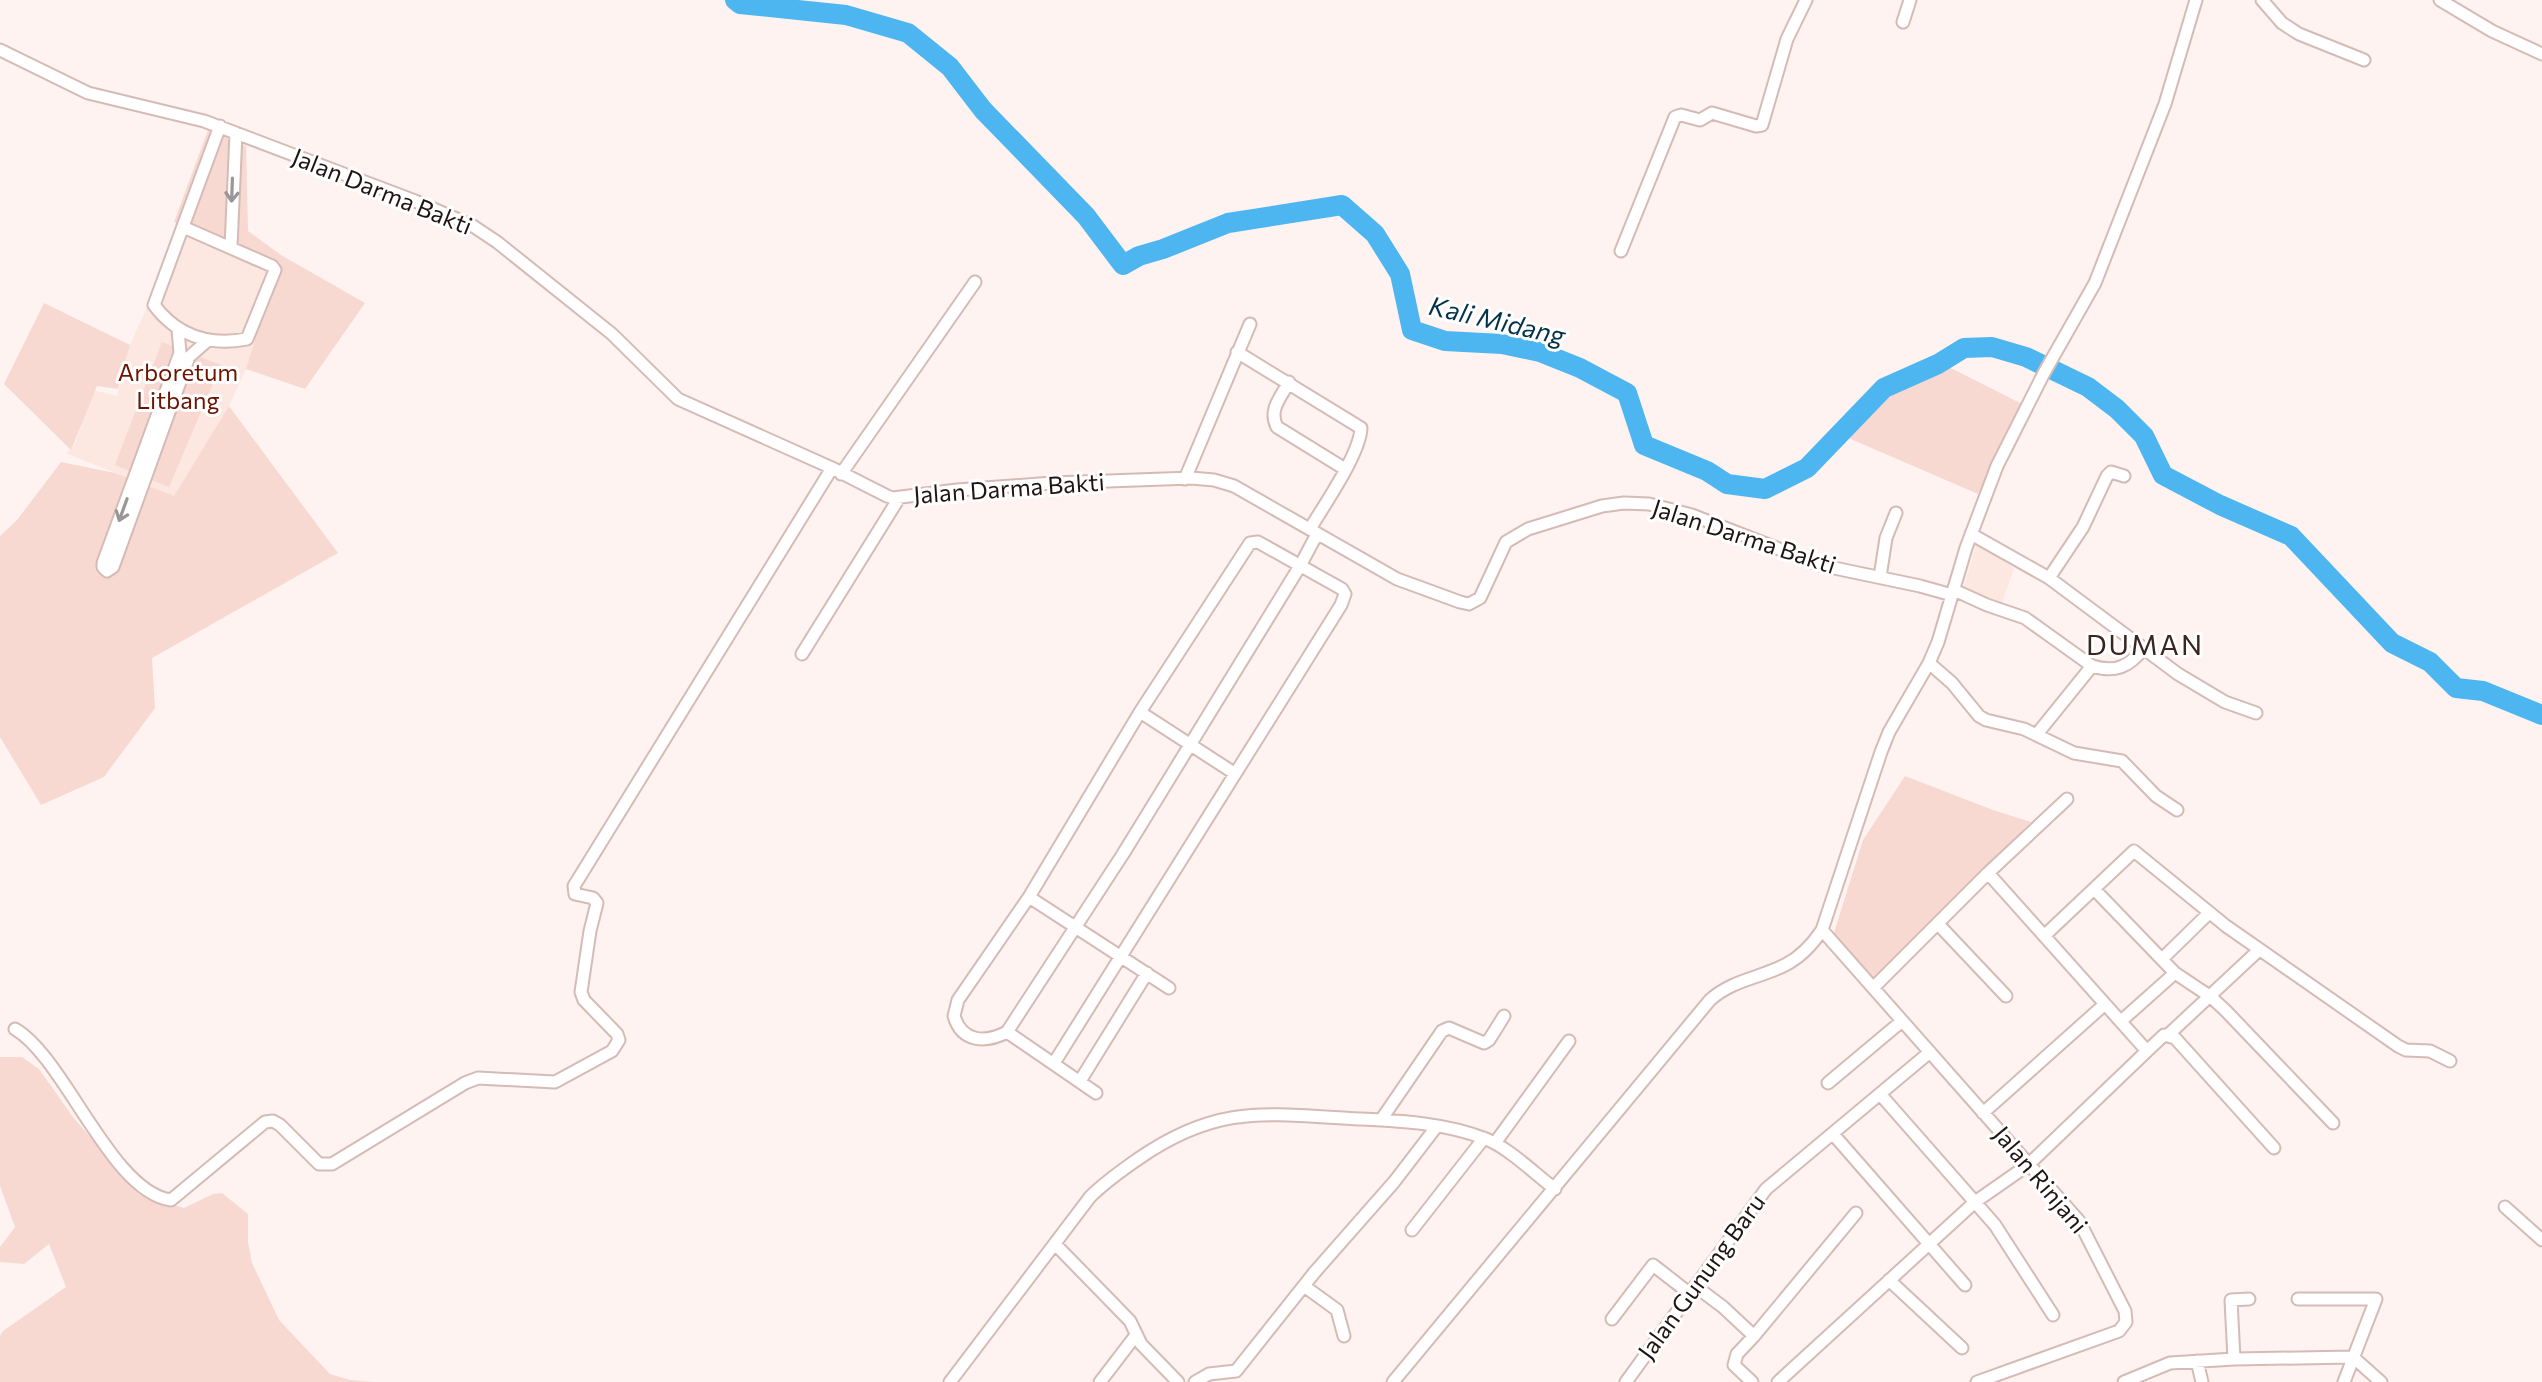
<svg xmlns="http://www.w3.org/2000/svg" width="2542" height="1382" font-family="Commissioner,sans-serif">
<rect width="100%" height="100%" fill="#fef3f0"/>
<path fill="#fce7e1" d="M 183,227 L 231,247 L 275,274 L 246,369 L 229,406 L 174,497 L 66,453 L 74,446 L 93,390 L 117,396 L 130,345 Z
M 1977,543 L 2014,568 L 2000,609 L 1963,589 Z"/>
<path fill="#f7d9d2" d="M 208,130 L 246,146 L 248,231 L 281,255 L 365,303 L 305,389 L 246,369 L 278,264 L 275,270 L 174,222 Z
M 44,303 L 130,345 L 118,389 L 97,386 L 71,450 L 4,384 Z
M 162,342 L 221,365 L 169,487 L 115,465 Z
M 1945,365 L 2022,404 L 1978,494 L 1846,437 L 1889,391 Z
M 229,406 L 338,553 L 152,658 L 155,708 L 104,777 L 41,805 L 0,737 L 0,536 L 17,520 L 61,462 L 115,473 L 174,496 Z
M 1905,776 L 1993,810 L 2031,822 L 1870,982 L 1833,936 L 1863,840 Z
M 0,1057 L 22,1057 L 39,1069 L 73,1117 L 139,1194 L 184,1208 L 213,1194 L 222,1193 L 248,1214 L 248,1242 L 252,1263 L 279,1320 L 330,1374 L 350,1380 L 374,1382 L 0,1382 L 0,1336 L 3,1331 L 66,1287 L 49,1244 L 24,1264 L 0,1262 L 0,1247 L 15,1227 L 0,1186 Z"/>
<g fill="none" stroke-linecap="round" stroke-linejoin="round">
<path stroke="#4db5f0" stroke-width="20" d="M 735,0 L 740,4 L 846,15 L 908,33 L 950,67 L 983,110 L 1086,216 L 1123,265 L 1139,256 L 1163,249 L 1228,223 L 1342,205 L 1375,234 L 1400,274 L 1412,330 L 1445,341 L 1502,344 L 1540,352 L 1580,368 L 1627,393 L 1644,445 L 1707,471 L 1727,484 L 1765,489 L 1807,468 L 1884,388 L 1938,364 L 1964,348 L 1992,347 L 2026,357 L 2088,387 L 2117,409 L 2144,436 L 2163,475 L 2220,505 L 2291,536 L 2392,643 L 2430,662 L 2456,688 L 2483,691 L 2542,715"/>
<defs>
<path id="minor" d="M 2262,0 L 2282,23 L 2299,34 L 2364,60
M 2440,0 L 2492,31 L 2542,54
M 1903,22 L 1910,0
M 0,50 L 88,93 L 204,121 L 415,201 L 473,226 L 497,242 L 612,334 L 678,399 L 832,468 L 887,496 L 893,498 L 957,490 L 1053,483 L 1191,478 L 1214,480 L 1234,486 L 1397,579 L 1460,602 L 1469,604 L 1480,598 L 1506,542 L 1528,529 L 1602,506 L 1624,503 L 1649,504 L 1692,515 L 1820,565 L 1920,586 L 1952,595
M 183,227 L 272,266 L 275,270 L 247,339 C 210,346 177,336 154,305 L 220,126
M 231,247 L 236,133
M 1621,251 L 1675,117 L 1681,115 L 1700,120 L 1712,113 L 1756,126 L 1762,125 L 1787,39 L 1806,0
M 178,330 L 180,353 L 103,563 L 103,567 L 107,571 L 113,567 L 189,357 L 206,342
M 1237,352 L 1361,428 C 1360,454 1324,505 1310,529
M 1289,382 C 1281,397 1268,410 1277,427 L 1345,469
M 841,474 L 975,282
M 1185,479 L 1250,324
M 1971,534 L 2049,578 L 2178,674 L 2225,702 L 2256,713
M 1880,577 L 1886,538 L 1896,513
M 2049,578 L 2083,527 L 2107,476 L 2111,472 L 2124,476
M 1954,590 L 1987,605 L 2025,618 L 2092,666
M 802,654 L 899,498
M 1929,663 L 1952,683 L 1979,716 L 1986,720 L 2024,729 L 2074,753 L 2122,761 L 2156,796 L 2177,810
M 1140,712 L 1234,773
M 2037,734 L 2092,666 C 2115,673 2129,667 2143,649
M 1988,873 L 2147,1051 L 2164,1035 L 2175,1038 L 2274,1148
M 2094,889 L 2175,973 L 2211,997 L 2226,1011 L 2333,1123
M 1029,897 L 1169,988
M 1938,924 L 2006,996
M 1822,930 L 2079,1221 L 2125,1311 L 2126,1322 L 2119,1331 L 1977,1382
M 2044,936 L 2134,851 L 2226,926 L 2398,1046 L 2406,1050 L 2430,1051 L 2450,1061
M 2162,959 L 2209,913
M 1873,988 L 1988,873 L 2067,799
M 2121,1021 L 2175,973
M 15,1029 C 65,1058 111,1192 171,1200 L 265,1122 L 273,1121 L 280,1125 L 319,1164 L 332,1164 L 465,1083 L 478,1078 L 555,1082 L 612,1051 L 619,1040 L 617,1034 L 584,1000 L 581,992 L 590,931 L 597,903 L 593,898 L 575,894 L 574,886 L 832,468
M 1007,1032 L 1096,1093
M 2168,1035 L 2259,950
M 1054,1063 L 1341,605 L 1345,594 L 1342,589 L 1258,542 L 1250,543 L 1140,712 L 1029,897 L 958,1000 L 954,1016 C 962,1043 986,1043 1007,1032 L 1123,854 L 1300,566 L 1317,534
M 1080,1081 L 1147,973
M 1828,1083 L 1902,1021
M 1880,1094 L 1995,1225 L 2053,1315
M 1983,1113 L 2105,1004
M 1381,1120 L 1442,1031 L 1449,1028 L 1484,1043 L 1489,1040 L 1504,1016
M 1833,1134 L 1965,1285
M 1495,1143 L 1569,1041
M 2505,1207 L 2542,1240
M 1412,1230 L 1484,1138
M 1055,1244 L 1130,1321 L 1141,1344 L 1178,1382
M 1889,1280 L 1962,1348
M 1304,1286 L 1337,1310 L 1344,1336
M 1695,1286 L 1723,1307 L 1754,1336 L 1856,1213
M 2249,1299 L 2231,1300 L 2234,1359 L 2353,1357 L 2381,1382
M 2298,1299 L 2376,1299 L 2344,1382
M 1612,1319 L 1653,1265 L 1689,1293
M 2197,1361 L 2202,1382
M 950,1382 L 1090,1197 C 1105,1182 1121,1171 1138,1159 C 1219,1103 1267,1114 1360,1119 C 1401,1121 1446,1123 1486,1139 C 1509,1148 1535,1174 1555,1189
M 1100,1382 L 1136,1335
M 1195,1382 L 1209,1374 L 1236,1371 L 1314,1273 L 1394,1182 L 1437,1126
M 1393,1382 L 1710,1000 C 1732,980 1760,978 1785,965 C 1801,957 1812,945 1822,930 L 1881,752 L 1889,732 L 1929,663 L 1938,642 L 1966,548 L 1997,466 L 2044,373 L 2095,283 L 2165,104 L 2196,0
M 1626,1382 L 1766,1189 L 1930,1052
M 1752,1382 L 1734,1365 L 1737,1354 L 1754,1336
M 1778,1382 L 1975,1202 L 2028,1165 L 2147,1051
M 2124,1382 L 2170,1363 L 2234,1359"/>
</defs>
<use href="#minor" stroke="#d5bbb5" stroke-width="15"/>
<use href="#minor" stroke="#fff" stroke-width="11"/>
</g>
<defs><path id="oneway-shaft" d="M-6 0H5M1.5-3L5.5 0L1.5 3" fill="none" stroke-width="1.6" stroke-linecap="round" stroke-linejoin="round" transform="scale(2)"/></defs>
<g stroke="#9a9695">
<use href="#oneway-shaft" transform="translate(232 190) rotate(92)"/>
<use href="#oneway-shaft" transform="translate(123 510) rotate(110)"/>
</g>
<g text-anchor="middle" stroke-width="6" stroke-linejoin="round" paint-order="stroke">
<g font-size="24" fill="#1e1513" stroke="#fff">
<text transform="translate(382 192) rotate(22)" y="8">Jalan Darma Bakti</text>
<text transform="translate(1009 489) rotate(-4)" y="8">Jalan Darma Bakti</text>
<text transform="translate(1744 537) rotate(18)" y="8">Jalan Darma Bakti</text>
<text transform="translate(2040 1180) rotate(50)" y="8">Jalan Rinjani</text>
<text transform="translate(1702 1277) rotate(-54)" y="8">Jalan Gunung Baru</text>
</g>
<g font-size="24" fill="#6d1300" stroke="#fff">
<text x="178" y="381">Arboretum<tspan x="178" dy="28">Litbang</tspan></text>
</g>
<g font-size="26" font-style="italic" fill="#033249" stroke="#fff">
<text transform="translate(1497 321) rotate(13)" y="9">Kali Midang</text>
</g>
<g font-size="28" letter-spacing="2" fill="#3a2621" stroke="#fff">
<text x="2145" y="655">DUMAN</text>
</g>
</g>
</svg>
